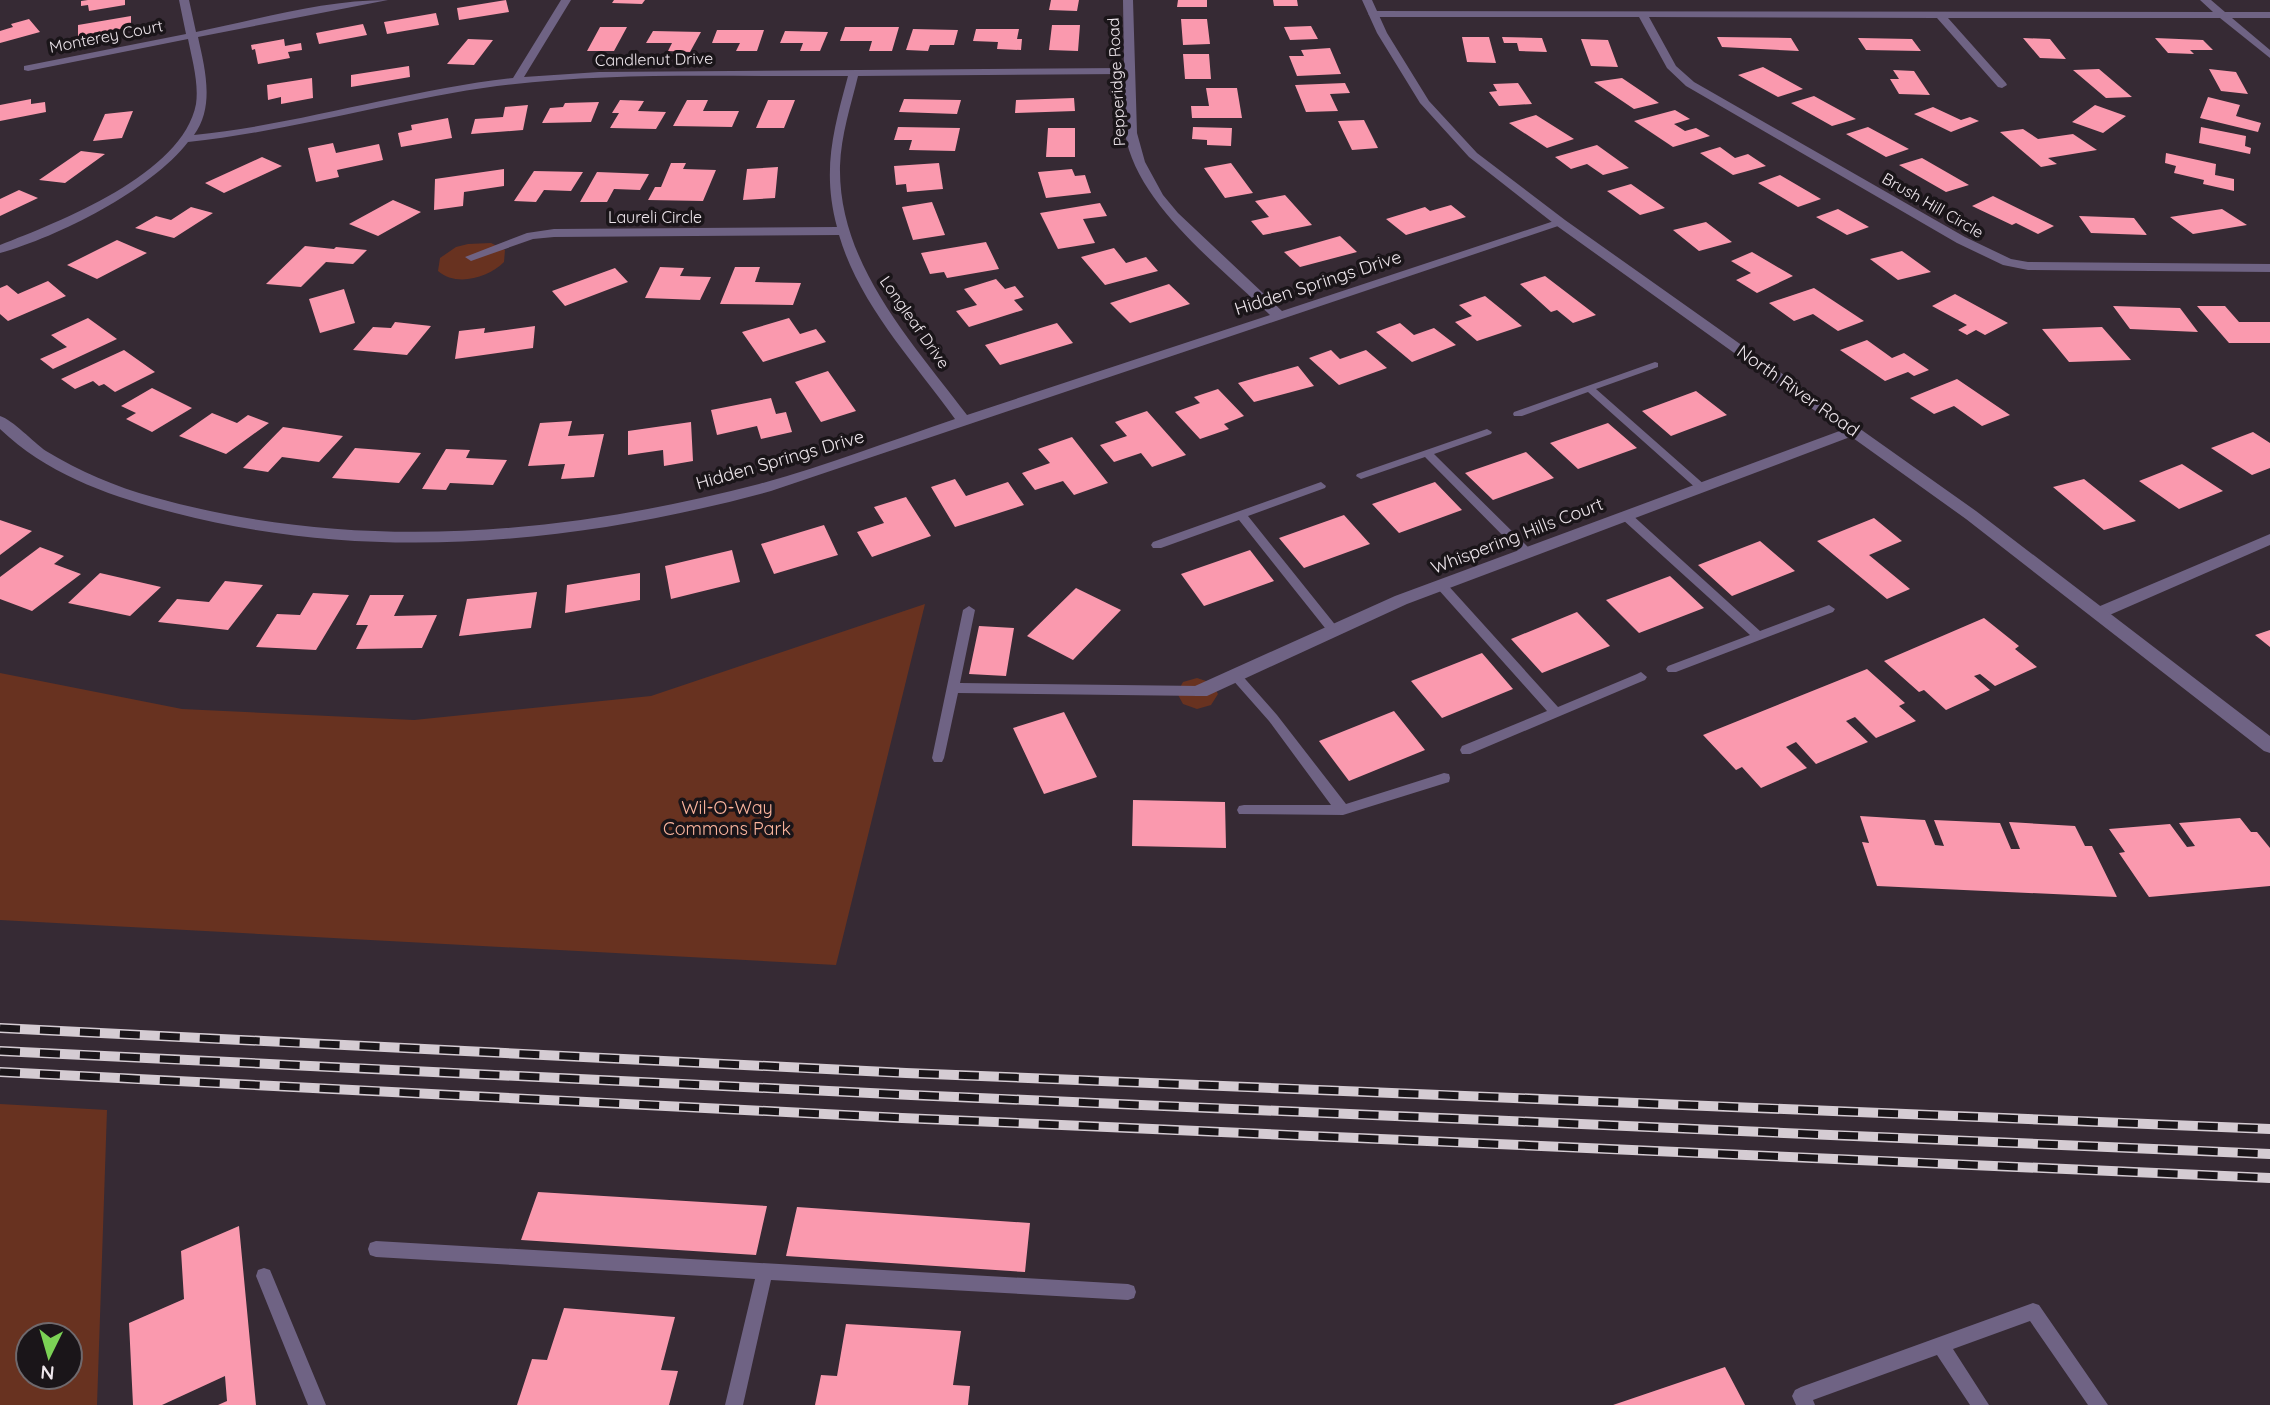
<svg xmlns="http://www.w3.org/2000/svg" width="2270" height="1405" font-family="Quicksand,sans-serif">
<rect width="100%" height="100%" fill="#362a34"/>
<path fill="#683220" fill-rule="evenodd" d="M 491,243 L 505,250 L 504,262 C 488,278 456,287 438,271 L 440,258 L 456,247 L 468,244 Z
M 925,604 L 836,965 L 0,920 L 0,673 L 182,709 L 414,720 L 651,696 Z
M 1197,678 L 1212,683 L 1218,694 L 1211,705 L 1197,709 L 1183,704 L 1177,693 L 1183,682 Z
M 0,1104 L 107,1110 L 97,1405 L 0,1405 ZM 28,1335 L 70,1335 L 70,1377 L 28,1377 Z"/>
<path fill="#fa99ae" d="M 88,0 L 125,0 L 125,5 L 89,11 L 88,5 L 81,6 L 81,1 Z
M 506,0 L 509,12 L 459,20 L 457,8 Z
M 614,0 L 645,0 L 642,4 L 612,3 Z
M 1051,0 L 1079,0 L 1077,11 L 1049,10 Z
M 1178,0 L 1207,0 L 1207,7 L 1177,7 Z
M 1273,0 L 1297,0 L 1298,6 L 1274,6 Z
M 436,13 L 439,25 L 387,34 L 384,22 Z
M 131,16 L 131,27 L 78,37 L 78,25 Z
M 29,19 L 40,32 L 0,43 L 0,31 L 13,27 L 11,24 Z
M 1181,19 L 1207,19 L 1210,44 L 1183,45 Z
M 363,24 L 367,35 L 319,44 L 316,33 Z
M 1052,25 L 1080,25 L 1078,51 L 1049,50 Z
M 1311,26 L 1318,39 L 1290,40 L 1284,27 Z
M 600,27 L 627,27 L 614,51 L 587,51 Z
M 845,27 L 899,27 L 892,51 L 869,51 L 872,41 L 840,41 Z
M 913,29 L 958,30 L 954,45 L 930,45 L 928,51 L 906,50 Z
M 976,29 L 1019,29 L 1017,39 L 1022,39 L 1021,50 L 997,49 L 998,42 L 973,41 Z
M 717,30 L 764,30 L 757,51 L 736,51 L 740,43 L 712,43 Z
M 653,31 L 701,32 L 690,52 L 668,51 L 672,43 L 646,43 Z
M 785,31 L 828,32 L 820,51 L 800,51 L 803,43 L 780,43 Z
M 1462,37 L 1489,37 L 1496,63 L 1467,62 Z
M 1502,37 L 1542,38 L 1547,52 L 1519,51 L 1517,43 L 1504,43 Z
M 1717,37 L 1791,38 L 1799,51 L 1722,47 Z
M 1858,38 L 1912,39 L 1921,51 L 1866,50 Z
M 2023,38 L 2050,39 L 2066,59 L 2040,58 Z
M 2155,38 L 2203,40 L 2213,50 L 2190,50 L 2194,54 L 2168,53 Z
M 284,39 L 285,46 L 301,43 L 302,50 L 288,52 L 290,58 L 258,64 L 255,49 L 252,50 L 251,45 Z
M 468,39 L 493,40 L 474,65 L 447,64 Z
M 1581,39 L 1608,40 L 1618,67 L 1591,66 Z
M 1330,48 L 1341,74 L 1297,76 L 1289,56 L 1304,56 L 1301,50 Z
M 1183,54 L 1209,54 L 1211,79 L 1185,79 Z
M 409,66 L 410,77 L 351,87 L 351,75 Z
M 1763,67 L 1803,89 L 1778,97 L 1738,75 Z
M 2099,69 L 2132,97 L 2106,98 L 2073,70 Z
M 2209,69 L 2236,72 L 2248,94 L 2221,91 Z
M 1893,70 L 1914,71 L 1930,95 L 1899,94 L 1890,79 L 1899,79 Z
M 312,78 L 313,98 L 281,104 L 281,97 L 268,100 L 267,85 Z
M 1622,78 L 1659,103 L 1634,109 L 1594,82 Z
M 1345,83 L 1350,93 L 1330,94 L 1338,111 L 1306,112 L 1295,85 Z
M 1518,83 L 1532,104 L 1499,106 L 1489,92 L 1497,91 L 1493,84 Z
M 1206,88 L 1237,88 L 1242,118 L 1192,118 L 1191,106 L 1209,106 Z
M 1814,96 L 1856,119 L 1832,126 L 1791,103 Z
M 2208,97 L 2240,105 L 2236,116 L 2261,123 L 2258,132 L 2200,118 Z
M 1074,98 L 1075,111 L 1015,113 L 1016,100 Z
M 31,99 L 31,104 L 45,102 L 46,112 L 0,121 L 0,105 Z
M 904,99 L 961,100 L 957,114 L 899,112 Z
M 620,100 L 644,101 L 638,111 L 666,112 L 656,129 L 610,128 L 619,113 L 612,113 Z
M 687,100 L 708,100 L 703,111 L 739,111 L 732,127 L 673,126 Z
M 768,100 L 795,100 L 784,128 L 756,128 Z
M 599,102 L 591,122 L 542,123 L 550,108 L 563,107 L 565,103 Z
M 528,105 L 523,130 L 471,134 L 475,119 L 503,117 L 505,107 Z
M 2095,105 L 2126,116 L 2103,133 L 2072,122 Z
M 1933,107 L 1961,120 L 1970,117 L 1979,121 L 1951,132 L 1914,114 Z
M 1675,110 L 1690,119 L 1674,124 L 1685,131 L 1696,128 L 1710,136 L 1673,147 L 1634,121 Z
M 133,111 L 122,138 L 93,141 L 105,114 Z
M 1536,115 L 1574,139 L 1547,148 L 1509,123 Z
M 448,118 L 452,138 L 401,147 L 398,133 L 412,130 L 411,125 Z
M 1364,120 L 1378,148 L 1352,150 L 1338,121 Z
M 898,127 L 960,128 L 955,151 L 909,150 L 912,140 L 894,140 Z
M 1193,127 L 1232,128 L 1231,146 L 1207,145 L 1207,140 L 1192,139 Z
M 1868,127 L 1909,149 L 1886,157 L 1846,134 Z
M 2201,127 L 2246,136 L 2245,146 L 2251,148 L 2250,154 L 2199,143 Z
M 1048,128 L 1075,128 L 1075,157 L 1046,157 Z
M 2023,129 L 2038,139 L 2073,134 L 2097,150 L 2048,158 L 2057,164 L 2041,167 L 2000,132 Z
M 333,143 L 336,153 L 379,144 L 383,160 L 337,170 L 339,177 L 316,182 L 308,148 Z
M 1597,145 L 1629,168 L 1603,175 L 1587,164 L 1571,169 L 1555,157 Z
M 1720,147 L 1735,158 L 1748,154 L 1766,166 L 1733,175 L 1700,153 Z
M 81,151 L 105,154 L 65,183 L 39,180 Z
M 2166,153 L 2216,164 L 2215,175 L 2234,179 L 2234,191 L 2203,184 L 2204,180 L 2174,173 L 2176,166 L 2165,163 Z
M 262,157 L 282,166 L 224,193 L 205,183 Z
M 1922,158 L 1969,185 L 1946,192 L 1899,165 Z
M 671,163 L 686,163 L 683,169 L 716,170 L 703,201 L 648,200 L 655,187 L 661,187 Z
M 939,163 L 943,189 L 907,192 L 906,184 L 896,185 L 894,166 Z
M 1231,163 L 1253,193 L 1225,198 L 1204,168 Z
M 778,167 L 775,198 L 743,200 L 747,169 Z
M 504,169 L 504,186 L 464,192 L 463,206 L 434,210 L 435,179 Z
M 1072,169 L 1075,176 L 1085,175 L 1091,193 L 1046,198 L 1038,172 Z
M 534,171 L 583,172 L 571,191 L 544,190 L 536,202 L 514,201 Z
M 597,172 L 649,174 L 640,190 L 614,189 L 607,202 L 580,202 Z
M 1780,175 L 1821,199 L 1798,207 L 1758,183 Z
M 1631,184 L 1665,208 L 1640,215 L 1607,191 Z
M 19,190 L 38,198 L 0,216 L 0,199 Z
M 1285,195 L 1312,225 L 1263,235 L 1251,221 L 1269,217 L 1255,201 Z
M 1993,196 L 2054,226 L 2038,234 L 2016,223 L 2012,225 L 1972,206 Z
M 393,200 L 421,212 L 378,236 L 349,224 Z
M 932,202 L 945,235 L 913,240 L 902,207 Z
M 1100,203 L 1107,216 L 1083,219 L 1095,243 L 1058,249 L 1040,213 Z
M 1451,205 L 1466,217 L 1406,235 L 1386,219 L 1425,207 L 1430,211 Z
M 191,207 L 213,213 L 174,238 L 135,228 L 156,216 L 171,220 Z
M 1838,209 L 1869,227 L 1847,235 L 1816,217 Z
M 2222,209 L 2247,225 L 2193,234 L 2170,217 Z
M 2079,216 L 2134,218 L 2147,235 L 2091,233 Z
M 1706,222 L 1732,242 L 1699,251 L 1673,230 Z
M 1340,236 L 1357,252 L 1300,267 L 1284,252 Z
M 117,240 L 147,253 L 97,279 L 67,265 Z
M 986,242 L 999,269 L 947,278 L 944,272 L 930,274 L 921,253 Z
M 305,246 L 334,249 L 336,247 L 367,250 L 353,264 L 326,262 L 301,287 L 266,284 Z
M 1114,248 L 1126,263 L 1146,257 L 1158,271 L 1105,285 L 1081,257 Z
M 1902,251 L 1931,272 L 1898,280 L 1870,259 Z
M 1752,252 L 1793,276 L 1757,293 L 1736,280 L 1751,273 L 1731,261 Z
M 660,267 L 684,268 L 680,276 L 711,277 L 700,300 L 645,298 Z
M 735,267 L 760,267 L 755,282 L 801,283 L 793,305 L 720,304 Z
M 615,268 L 628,282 L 565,306 L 552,291 Z
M 1545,276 L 1596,315 L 1573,323 L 1557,310 L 1551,312 L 1520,284 Z
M 996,279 L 1005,289 L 1015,286 L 1024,297 L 1014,300 L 1023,310 L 969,327 L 956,311 L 977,305 L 964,289 Z
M 48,281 L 66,296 L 8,321 L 0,314 L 0,288 L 7,285 L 18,294 Z
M 1169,284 L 1190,304 L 1130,323 L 1110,303 Z
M 1814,288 L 1864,321 L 1838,331 L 1813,314 L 1794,321 L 1769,303 Z
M 344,289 L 355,323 L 320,333 L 309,299 Z
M 1955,294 L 2008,323 L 1985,335 L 1976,330 L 1967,335 L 1958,330 L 1967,325 L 1932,306 Z
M 1485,296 L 1522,326 L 1477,341 L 1455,322 L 1472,316 L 1459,305 Z
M 2113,306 L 2180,308 L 2198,332 L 2130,329 Z
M 2197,306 L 2225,306 L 2239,322 L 2270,322 L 2270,343 L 2229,343 Z
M 88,318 L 117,339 L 53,369 L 40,359 L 67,347 L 51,335 Z
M 789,318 L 800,334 L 816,329 L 826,342 L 763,362 L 742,332 Z
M 395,322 L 431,326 L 407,355 L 353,350 L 373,327 L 391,328 Z
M 1057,323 L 1073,343 L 1000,365 L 985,345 Z
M 1400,323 L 1414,335 L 1434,328 L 1456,345 L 1412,362 L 1376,332 Z
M 535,326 L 533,348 L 455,359 L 459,331 L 485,328 L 484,333 Z
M 2102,327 L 2131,360 L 2069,362 L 2042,329 Z
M 1867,340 L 1892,358 L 1904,353 L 1929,370 L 1914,376 L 1908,372 L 1885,381 L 1840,350 Z
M 124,350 L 155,372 L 115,392 L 104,384 L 99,386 L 93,381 L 75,389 L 61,379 Z
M 1331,350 L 1340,359 L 1366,350 L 1387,368 L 1339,385 L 1309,358 Z
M 1298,366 L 1314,386 L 1254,402 L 1238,383 Z
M 828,371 L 856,411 L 821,422 L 795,382 Z
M 1957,379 L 2010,415 L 1982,426 L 1954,406 L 1934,414 L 1910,398 Z
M 152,388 L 192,408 L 152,432 L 126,419 L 136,413 L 121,406 Z
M 1218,389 L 1244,416 L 1224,424 L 1229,429 L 1200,439 L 1175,412 L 1200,403 L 1194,397 Z
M 1696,391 L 1727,415 L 1671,436 L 1642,411 Z
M 771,398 L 776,414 L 786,412 L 792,432 L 761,439 L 757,426 L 717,435 L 711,410 Z
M 1147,411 L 1186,455 L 1152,467 L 1141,453 L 1114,462 L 1100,445 L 1127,436 L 1115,422 Z
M 212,413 L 237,423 L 248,415 L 269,423 L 226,454 L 179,436 Z
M 572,421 L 568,436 L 604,434 L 594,477 L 561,479 L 565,464 L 528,466 L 540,423 Z
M 691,422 L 693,461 L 664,466 L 663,450 L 628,455 L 628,431 Z
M 1608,423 L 1637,448 L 1578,469 L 1550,443 Z
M 283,427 L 343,436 L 319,462 L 282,457 L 268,472 L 243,468 Z
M 2253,432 L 2270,443 L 2270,468 L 2252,475 L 2211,448 Z
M 1072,437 L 1108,483 L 1074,495 L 1063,481 L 1035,490 L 1022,473 L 1050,463 L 1038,449 Z
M 355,448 L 421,453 L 399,483 L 332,478 Z
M 446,449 L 470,450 L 466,458 L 507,460 L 493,485 L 450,483 L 446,490 L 422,489 Z
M 1526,452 L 1554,478 L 1493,500 L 1465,473 Z
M 2182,464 L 2223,491 L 2179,509 L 2139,481 Z
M 955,479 L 966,496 L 1008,482 L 1024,505 L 955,527 L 931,487 Z
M 2084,479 L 2136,521 L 2104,530 L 2053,487 Z
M 1435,482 L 1462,510 L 1399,533 L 1372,504 Z
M 906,497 L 931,536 L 872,557 L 857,532 L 884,523 L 874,507 Z
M 1344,515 L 1370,544 L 1304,568 L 1279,538 Z
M 1874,518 L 1902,541 L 1869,555 L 1910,589 L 1887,599 L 1817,541 Z
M 0,520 L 32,531 L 0,555 Z
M 824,525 L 838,555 L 774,574 L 761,544 Z
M 1760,541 L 1795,571 L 1732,596 L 1698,565 Z
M 40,547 L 64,556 L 54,564 L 81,574 L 32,611 L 0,599 L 0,577 Z
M 732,550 L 740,582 L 671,599 L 665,566 Z
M 1250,550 L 1274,581 L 1204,606 L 1181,574 Z
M 100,573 L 161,587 L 130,616 L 68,603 Z
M 640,573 L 640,600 L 565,613 L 567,585 Z
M 1670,576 L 1704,608 L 1639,633 L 1606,600 Z
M 225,581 L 263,585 L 228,630 L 158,622 L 177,599 L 209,602 Z
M 1076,588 L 1121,610 L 1073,660 L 1027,636 Z
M 537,592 L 531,628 L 459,636 L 467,599 Z
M 313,593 L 349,595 L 316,650 L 256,647 L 277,614 L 300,615 Z
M 370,595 L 404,595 L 394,616 L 437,615 L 422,648 L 356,649 L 368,625 L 356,625 Z
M 1577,612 L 1610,646 L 1542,673 L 1511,639 Z
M 1984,618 L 2019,646 L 2015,649 L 2037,667 L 1995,686 L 1980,674 L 1974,676 L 1990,690 L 1946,710 L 1924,690 L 1919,692 L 1884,661 Z
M 979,626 L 1014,628 L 1006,676 L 969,674 Z
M 2270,630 L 2270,647 L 2255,635 Z
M 1482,653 L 1513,689 L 1442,718 L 1411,681 Z
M 1867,669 L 1905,703 L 1899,706 L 1916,721 L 1876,738 L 1855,717 L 1846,721 L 1868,742 L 1816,764 L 1796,742 L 1786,747 L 1807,768 L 1761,788 L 1742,767 L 1736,770 L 1703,735 Z
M 1394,711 L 1425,750 L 1349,781 L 1319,741 Z
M 1064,712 L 1097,777 L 1044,794 L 1013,728 Z
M 1133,800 L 1225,802 L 1226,848 L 1132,846 Z
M 1860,816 L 1925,820 L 1935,845 L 1944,846 L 1934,820 L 2000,823 L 2011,849 L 2020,849 L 2009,822 L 2075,826 L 2085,846 L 2092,846 L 2117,897 L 1877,886 L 1862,842 L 1869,843 Z
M 2240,818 L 2251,832 L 2257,832 L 2270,848 L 2270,886 L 2149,897 L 2119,853 L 2125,852 L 2109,829 L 2170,824 L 2187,847 L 2195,846 L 2179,823 Z
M 538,1192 L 767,1206 L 756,1255 L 521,1240 Z
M 797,1207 L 1030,1223 L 1025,1272 L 786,1256 Z
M 239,1226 L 256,1405 L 218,1405 L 227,1401 L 225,1376 L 162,1405 L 133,1405 L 129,1323 L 184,1299 L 181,1251 Z
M 564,1308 L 675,1317 L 661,1370 L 678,1371 L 669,1405 L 517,1405 L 532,1359 L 547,1360 Z
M 846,1324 L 961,1331 L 953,1385 L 970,1386 L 968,1405 L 815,1405 L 821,1375 L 837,1376 Z
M 1725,1367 L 1745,1405 L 1613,1405 Z"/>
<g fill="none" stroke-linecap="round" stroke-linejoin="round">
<path fill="#6f6384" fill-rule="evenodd" d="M 1655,362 L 1658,363 L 1658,367 L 1596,389 L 1706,486 L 1707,488 L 1706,490 L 1698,490 L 1588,392 L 1522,416 L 1514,416 L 1513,414 L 1514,412 Z
M 1487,429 L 1492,432 L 1491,434 L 1434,454 L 1531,550 L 1533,553 L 1531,556 L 1523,556 L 1425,457 L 1361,479 L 1356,476 L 1357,474 Z
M 1321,482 L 1326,486 L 1325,488 L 1248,516 L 1337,627 L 1339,630 L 1337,633 L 1329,633 L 1239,520 L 1161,548 L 1153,548 L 1151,545 L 1153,542 Z
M 1626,512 L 1630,513 L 1760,631 L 1829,605 L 1835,609 L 1833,612 L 1676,672 L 1668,672 L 1666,669 L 1668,666 L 1750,635 L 1622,519 L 1621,516 L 1622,513 Z
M 1441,581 L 1445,582 L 1558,707 L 1637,674 L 1641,672 L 1647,677 L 1645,680 L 1470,754 L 1462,754 L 1460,750 L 1462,746 L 1547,711 L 1437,588 L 1435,585 L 1437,582 Z
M 969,606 L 975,610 L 960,683 L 1201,686 L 1207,691 L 1201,696 L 958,693 L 944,758 L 942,762 L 934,762 L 932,758 L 963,610 Z
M 1235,670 L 1239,672 L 1277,715 L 1346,804 L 1444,773 L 1449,774 L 1450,778 L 1449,782 L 1343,815 L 1239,814 L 1237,810 L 1239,806 L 1244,805 L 1331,805 L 1269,721 L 1231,678 L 1229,675 L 1231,672 Z
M 376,1241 L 1128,1284 L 1134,1286 L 1136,1292 L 1134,1298 L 1128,1300 L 771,1280 L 743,1405 L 725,1405 L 755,1279 L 376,1257 L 370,1255 L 368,1249 L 370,1243 Z
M 264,1268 L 270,1270 L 326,1405 L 308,1405 L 256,1276 L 258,1270 Z
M 2033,1303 L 2039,1305 L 2108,1405 L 2088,1405 L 2030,1321 L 1953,1349 L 1989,1405 L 1970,1405 L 1937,1355 L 1813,1400 L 1815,1405 L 1796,1405 L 1792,1396 L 1795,1390 L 1801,1387 Z"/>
<path fill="#6f6384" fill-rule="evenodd" d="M 179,0 L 189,0 L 196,32 C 259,19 324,0 388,0 L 198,37 C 205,69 215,106 194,135 C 302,124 405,90 513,78 L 561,0 L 571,0 L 524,77 L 599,72 L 1124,68 L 1123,0 L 1133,0 L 1137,133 L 1145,162 L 1163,195 L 1178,213 L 1282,311 L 1557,220 L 1567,223 L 771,491 C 577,544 372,564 175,513 C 112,497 48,475 0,429 L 0,416 C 13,420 33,442 46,451 C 79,471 116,487 153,497 C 353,553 560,536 759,484 C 825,466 890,441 955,419 C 914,362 859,304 839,235 L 554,237 L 533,239 L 471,261 L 465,257 L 527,233 L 554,229 L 837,227 C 822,171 833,131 848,76 C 731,77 613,71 497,86 C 393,100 293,131 188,142 C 151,190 58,237 0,253 L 0,245 C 59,222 183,174 196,104 C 199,83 192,59 188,39 L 28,71 L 24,70 L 24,66 L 186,34 ZM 1124,74 C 1125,93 1123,114 1125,133 C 1136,204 1221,267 1270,315 L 967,415 C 912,342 838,264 840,166 C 841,135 851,105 858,76 Z
M 2200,0 L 2211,0 L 2225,12 L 2270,12 L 2270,18 L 2232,18 L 2270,50 L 2270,58 L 2220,18 L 1948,18 L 2006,83 L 2007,85 L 2002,88 L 1998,87 L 1937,18 L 1649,17 L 1676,66 L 1694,82 L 1965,237 L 2011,259 L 2028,262 L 2270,264 L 2270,272 L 2028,270 L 2003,265 L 1957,243 L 1686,86 L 1667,68 L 1639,17 L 1373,17 L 1368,14 L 1373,11 L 2213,12 Z
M 1853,426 L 1860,431 L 1858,434 L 1407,604 L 1207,696 L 1195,696 L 1192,691 L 1195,686 L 1395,596 Z
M 2270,534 L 2270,545 L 2105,617 L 2093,617 L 2091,613 L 2093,609 Z"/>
<path fill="#6f6384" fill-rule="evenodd" d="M 1362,0 L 1372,0 L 1387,33 L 1429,101 L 1477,153 L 1565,220 L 1976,511 L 2270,736 L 2270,753 L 2264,751 L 1966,519 L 1557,226 L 1469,157 L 1420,103 L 1377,33 Z"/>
<defs>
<path id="rail" d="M 0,1028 L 906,1073 L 2270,1129
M 0,1051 L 911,1095 L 2270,1154
M 0,1072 L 902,1118 L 2270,1178"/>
</defs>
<use href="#rail" stroke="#d5ccd3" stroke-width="10"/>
<use href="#rail" stroke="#1a1519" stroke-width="7" stroke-dasharray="20" stroke-linecap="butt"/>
</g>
<g text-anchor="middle" stroke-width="7" stroke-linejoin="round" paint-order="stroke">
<g font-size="16" fill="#eee6ec" stroke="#1a1519">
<text transform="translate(106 36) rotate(-11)" y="6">Monterey Court</text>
<text transform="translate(654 59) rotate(-1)" y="6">Candlenut Drive</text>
<text transform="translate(1116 82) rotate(-93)" y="6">Pepperidge Road</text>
<text transform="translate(1933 205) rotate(30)" y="6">Brush Hill Circle</text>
<text x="655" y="223">Laureli Circle</text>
<text transform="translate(915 322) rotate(55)" y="6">Longleaf Drive</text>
</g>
<g font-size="18" fill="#eee6ec" stroke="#1a1519">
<text transform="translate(1318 283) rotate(-18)" y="6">Hidden Springs Drive</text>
<text transform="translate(1798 391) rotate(35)" y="6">North River Road</text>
<text transform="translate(780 460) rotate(-16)" y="6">Hidden Springs Drive</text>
<text transform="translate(1517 536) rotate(-21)" y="6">Whispering Hills Court</text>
</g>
<g font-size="18" fill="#fcb59e" stroke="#1a1519">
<text x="727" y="814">Wil-O-Way<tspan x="727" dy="21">Commons Park</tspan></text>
</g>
</g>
<g transform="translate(49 1356) rotate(185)"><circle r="33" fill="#1a1519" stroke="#6f696d" stroke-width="2"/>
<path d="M0-5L12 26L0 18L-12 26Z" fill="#7bd155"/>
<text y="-10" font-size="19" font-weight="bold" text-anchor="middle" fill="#eee6ec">N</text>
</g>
</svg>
